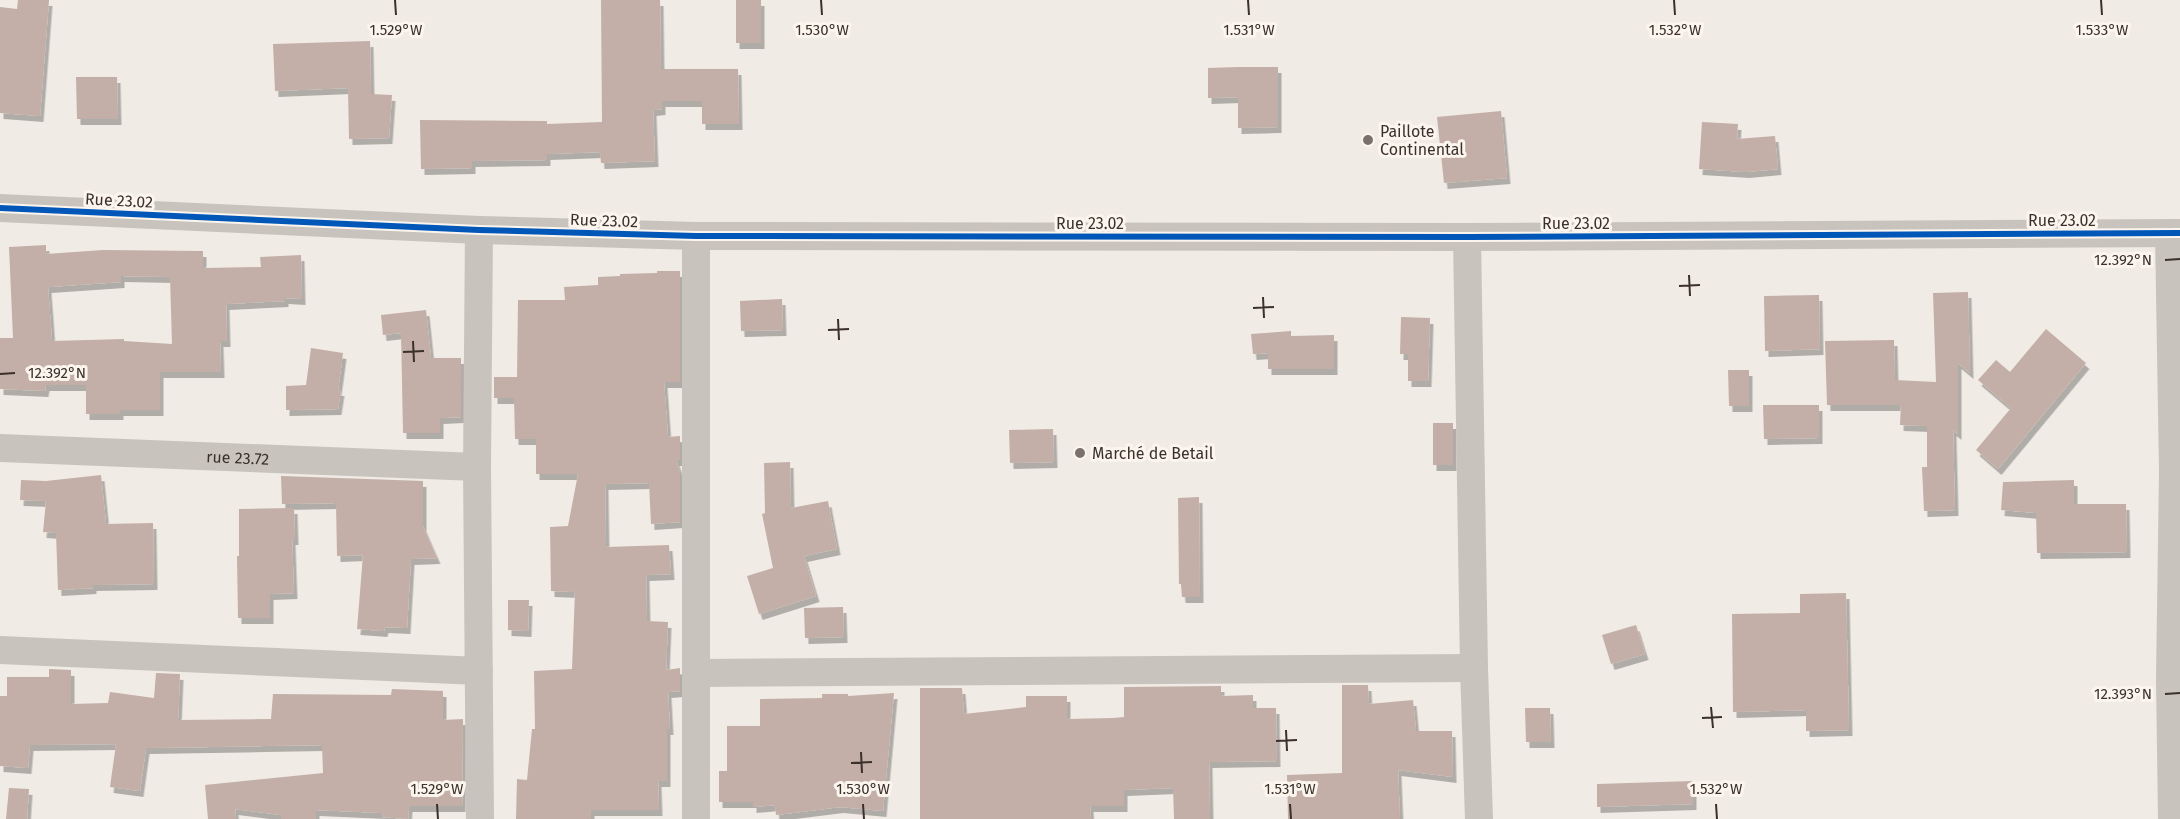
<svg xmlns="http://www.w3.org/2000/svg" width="2180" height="819" font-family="'Fira Sans',sans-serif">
<defs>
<filter id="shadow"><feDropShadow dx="3.5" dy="6" stdDeviation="0" flood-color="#0004"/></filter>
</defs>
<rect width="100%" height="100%" fill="#f0ebe5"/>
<path fill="#c3afa7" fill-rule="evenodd" filter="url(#shadow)" d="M 18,0 L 49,0 L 40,116 L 0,113 L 0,7 L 17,9 Z
M 601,0 L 660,0 L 661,69 L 738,69 L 739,124 L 702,124 L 702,101 L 662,101 L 662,109 L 653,110 L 655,161 L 601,163 L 600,152 L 547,154 L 547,160 L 472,161 L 472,168 L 421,169 L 420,120 L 547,121 L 547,124 L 602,122 Z
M 736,0 L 761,0 L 761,43 L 736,43 Z
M 370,41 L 371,94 L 392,95 L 389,138 L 349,139 L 348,88 L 275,91 L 273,44 Z
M 1238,67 L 1278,67 L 1278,127 L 1238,128 L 1238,97 L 1208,98 L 1208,68 Z
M 76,77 L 117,77 L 118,119 L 77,119 Z
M 1501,111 L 1507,178 L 1444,183 L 1437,117 Z
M 1702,122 L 1738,124 L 1737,139 L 1775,136 L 1778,169 L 1746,172 L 1699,169 Z
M 46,245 L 46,254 L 103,250 L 203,251 L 203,268 L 261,267 L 260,257 L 301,255 L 302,299 L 285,298 L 285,301 L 226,304 L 227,341 L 220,341 L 221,372 L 160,372 L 160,410 L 120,410 L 120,414 L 86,414 L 86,385 L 46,385 L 45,391 L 0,389 L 0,338 L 13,338 L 9,247 ZM 121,276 L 170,277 L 172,344 L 124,341 L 124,339 L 52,341 L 48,287 L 121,282 Z
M 657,271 L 680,271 L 680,382 L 664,382 L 668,437 L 680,436 L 680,460 L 676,460 L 680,472 L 680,522 L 651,524 L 649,483 L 605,484 L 606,547 L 669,545 L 671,574 L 646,575 L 647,621 L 668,622 L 666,670 L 680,668 L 680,691 L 668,692 L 670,729 L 667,729 L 667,781 L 658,781 L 659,810 L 591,810 L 591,819 L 516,819 L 517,779 L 527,780 L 532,729 L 535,729 L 534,671 L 572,669 L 575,592 L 551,591 L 550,527 L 568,526 L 578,474 L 536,474 L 536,439 L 515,439 L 514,398 L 494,398 L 494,377 L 517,377 L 518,300 L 565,300 L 564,287 L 598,285 L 598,277 L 620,276 L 620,274 L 657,273 Z
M 1968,292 L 1970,373 L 1958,363 L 1958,434 L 1953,430 L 1955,510 L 1924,511 L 1922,467 L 1927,467 L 1927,426 L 1900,425 L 1901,405 L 1827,405 L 1825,341 L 1894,340 L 1895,380 L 1936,382 L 1933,293 Z
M 1819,295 L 1820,349 L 1765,351 L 1764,296 Z
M 782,299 L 783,330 L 741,331 L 740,301 Z
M 426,310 L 431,358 L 461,358 L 461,417 L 440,418 L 440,433 L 403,433 L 401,333 L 383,335 L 381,315 Z
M 1401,317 L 1430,318 L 1428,381 L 1408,381 L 1408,354 L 1400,354 Z
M 2046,329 L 2086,363 L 1998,469 L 1976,450 L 2011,408 L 1978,380 L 1996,360 L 2010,372 Z
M 1291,331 L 1291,336 L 1334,335 L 1334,369 L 1268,369 L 1268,353 L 1253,354 L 1251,334 Z
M 311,348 L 343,353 L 338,390 L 341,390 L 338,409 L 286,410 L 286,386 L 306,385 Z
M 1728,370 L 1749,370 L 1749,406 L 1729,406 Z
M 1763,405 L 1819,405 L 1819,438 L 1764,439 Z
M 1433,423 L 1453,423 L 1453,465 L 1433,465 Z
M 1053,429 L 1054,462 L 1010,463 L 1009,430 Z
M 790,462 L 791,508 L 828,501 L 837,549 L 804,556 L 816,596 L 759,614 L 747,576 L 773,568 L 762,514 L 765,513 L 764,463 Z
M 101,475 L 106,524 L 153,523 L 154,584 L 93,585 L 93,588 L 58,590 L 56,533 L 43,532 L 46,501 L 20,500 L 21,480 L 46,481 Z
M 281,476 L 423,481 L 423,526 L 437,558 L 411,559 L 407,628 L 385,627 L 384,631 L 357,629 L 363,555 L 337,556 L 336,503 L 282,504 Z
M 2074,480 L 2074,504 L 2126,504 L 2127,552 L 2037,553 L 2036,513 L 2001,510 L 2003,482 Z
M 1199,497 L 1200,597 L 1182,597 L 1181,584 L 1179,584 L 1178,498 Z
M 294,508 L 295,539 L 292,539 L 294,593 L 270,594 L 270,618 L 238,618 L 237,556 L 239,556 L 239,509 Z
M 1846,593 L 1849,730 L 1806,731 L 1806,710 L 1733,712 L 1732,614 L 1800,613 L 1800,594 Z
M 508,600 L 529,600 L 528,631 L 508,630 Z
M 843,607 L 844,637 L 805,638 L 804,608 Z
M 1636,625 L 1645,654 L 1611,664 L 1602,635 Z
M 49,669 L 71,670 L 71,704 L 108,703 L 110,692 L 154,698 L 156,673 L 180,674 L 178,720 L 271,719 L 273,694 L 391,695 L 392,689 L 443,691 L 443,720 L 463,719 L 462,806 L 409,806 L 408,819 L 382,817 L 383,813 L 316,810 L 316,819 L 281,819 L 281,815 L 235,809 L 236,819 L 208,819 L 205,785 L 323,773 L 322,745 L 146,748 L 140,791 L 110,787 L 116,744 L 30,745 L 28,768 L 0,766 L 0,696 L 7,696 L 7,677 L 49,677 Z
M 1342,685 L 1368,685 L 1369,704 L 1413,700 L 1416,731 L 1452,731 L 1453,777 L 1398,770 L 1400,819 L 1288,819 L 1287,775 L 1342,773 Z
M 1221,686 L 1221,696 L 1253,695 L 1253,708 L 1276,708 L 1277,761 L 1209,762 L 1210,819 L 1174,819 L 1173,788 L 1124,790 L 1124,806 L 1090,806 L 1091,819 L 920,819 L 920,688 L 962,688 L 964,714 L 1026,707 L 1026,696 L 1067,696 L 1067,719 L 1113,718 L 1124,717 L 1124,687 Z
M 894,693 L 883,811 L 840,807 L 776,815 L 775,805 L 753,807 L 753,802 L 719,802 L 719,771 L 727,771 L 727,726 L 760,726 L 760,699 L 822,698 L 822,694 L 848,694 L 848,696 Z
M 1525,708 L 1550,708 L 1551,742 L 1526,742 Z
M 1693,781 L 1693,804 L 1597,807 L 1597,784 Z
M 9,788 L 29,789 L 27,819 L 6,819 Z"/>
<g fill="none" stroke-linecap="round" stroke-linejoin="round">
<g stroke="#c9c3be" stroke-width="28">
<path d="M 0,208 L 479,230 L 696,236 L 1467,237 L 2180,233"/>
<path d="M 479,230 L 477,467 L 480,819"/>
<path d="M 2169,233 L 2173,471 L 2170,679 L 2172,819"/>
<path d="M 696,236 L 696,819"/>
<path d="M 1467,237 L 1474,668 L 1479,819"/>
<path id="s1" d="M 0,448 L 477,467"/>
<path d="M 0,650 L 479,671"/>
<path d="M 697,673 L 1474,668"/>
</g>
<defs>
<path id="cycleway" d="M 0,208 L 479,230 L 696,236 L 1467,237 L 2180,233"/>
</defs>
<use href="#cycleway" stroke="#fbf5ee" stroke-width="10"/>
<use href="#cycleway" stroke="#0057b8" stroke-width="6"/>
</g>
<path fill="none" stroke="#3b302b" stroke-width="2" d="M 395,0 L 396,15M 821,0 L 822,15M 1248,0 L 1249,15M 1674,0 L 1675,15M 2101,0 L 2102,15M 2165,260 L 2180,259M 1689,275 L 1690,296M 1679,286 L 1700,285M 1263,297 L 1264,318M 1253,308 L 1274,307M 838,319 L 839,340M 828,330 L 849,329M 413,341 L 414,362M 403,352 L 424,351M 0,374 L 15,373M 2165,694 L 2180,693M 1711,707 L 1713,728M 1702,718 L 1722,717M 1286,730 L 1287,751M 1276,741 L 1297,740M 861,752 L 862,773M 851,763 L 872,762M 437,804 L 438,819M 863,804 L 864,819M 1290,804 L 1291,819M 1716,804 L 1717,819"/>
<g fill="#7a716c" stroke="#fbf5ee" stroke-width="2">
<circle cx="1368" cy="140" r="6"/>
<circle cx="1080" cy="453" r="6"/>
</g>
<g text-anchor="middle" stroke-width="6" stroke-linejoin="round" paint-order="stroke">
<g font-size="16" fill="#3b302b" stroke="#fbf5ee" text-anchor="start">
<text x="1380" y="137">Paillote<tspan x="1380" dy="18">Continental</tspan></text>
<text x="1092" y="459">Marché de Betail</text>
</g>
<g font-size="16" fill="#3b302b" stroke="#fbf5ee">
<text transform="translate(119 200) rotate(3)" y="6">Rue 23.02</text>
<text transform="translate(604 220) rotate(2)" y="6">Rue 23.02</text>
<text x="2062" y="226">Rue 23.02</text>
<text x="1090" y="229">Rue 23.02</text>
<text x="1576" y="229">Rue 23.02</text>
<text dy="6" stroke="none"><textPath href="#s1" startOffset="238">rue 23.72</textPath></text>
</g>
</g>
<g font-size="15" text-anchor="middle" fill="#3b302b" stroke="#fbf5ee" stroke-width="6" stroke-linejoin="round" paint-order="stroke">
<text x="396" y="35">1.529°W</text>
<text x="822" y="35">1.530°W</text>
<text x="1249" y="35">1.531°W</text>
<text x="1675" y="35">1.532°W</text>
<text x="2102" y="35">1.533°W</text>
<text x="2123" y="265">12.392°N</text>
<text x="57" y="378">12.392°N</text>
<text x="2123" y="699">12.393°N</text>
<text x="437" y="794">1.529°W</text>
<text x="863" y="794">1.530°W</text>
<text x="1290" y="794">1.531°W</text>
<text x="1716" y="794">1.532°W</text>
</g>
</svg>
